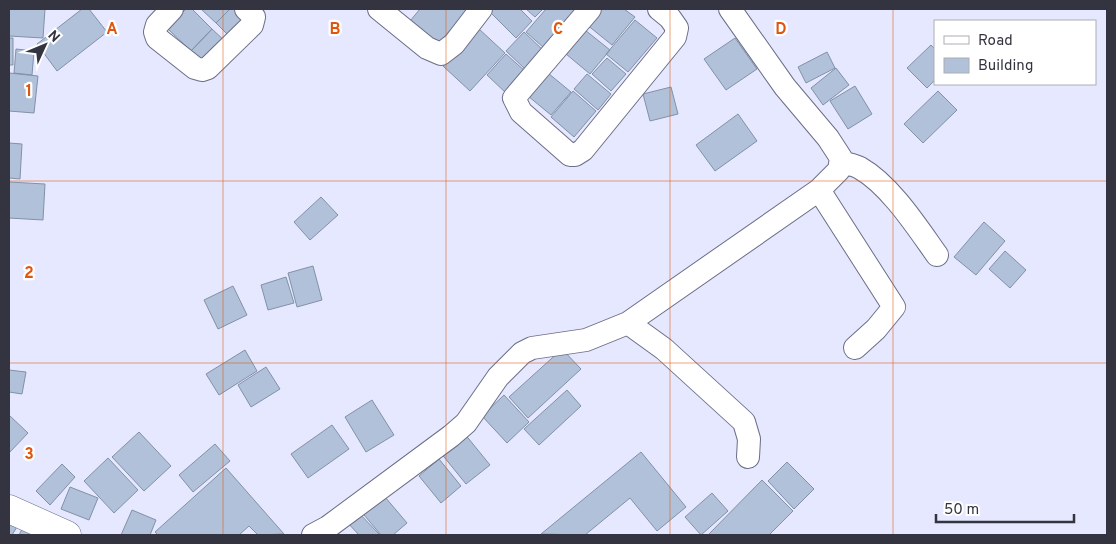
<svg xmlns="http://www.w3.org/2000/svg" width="1116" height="544" font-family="Overpass,sans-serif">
<rect width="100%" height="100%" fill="#e6e8ff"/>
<path fill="#b0c1d9" stroke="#8191a7" d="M 9,9 L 45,9 L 43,38 L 9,36 Z
M 82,9 L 89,9 L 107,32 L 57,71 L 37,44 Z
M 186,9 L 192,9 L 212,29 L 191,51 L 167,28 Z
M 201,9 L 230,9 L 216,23 Z
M 230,9 L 239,9 L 249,18 L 230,37 L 216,23 Z
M 420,9 L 469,9 L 437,45 L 410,21 Z
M 487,9 L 520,9 L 532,21 L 516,38 Z
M 526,9 L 543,9 L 535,17 Z
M 546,9 L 576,9 L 544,48 L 526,32 Z
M 598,9 L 624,9 L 635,17 L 612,45 L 586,24 Z
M 635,20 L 657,38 L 628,72 L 606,54 Z
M 478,28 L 505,53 L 470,91 L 443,66 Z
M 212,29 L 227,43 L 205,65 L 191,51 Z
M 585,30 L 610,50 L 590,74 L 566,54 Z
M 524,32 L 544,51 L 526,70 L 506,51 Z
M 9,38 L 13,38 L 13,65 L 9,65 Z
M 735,38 L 757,69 L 726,90 L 704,59 Z
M 931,45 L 935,49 L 935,80 L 927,88 L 907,68 Z
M 16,49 L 34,51 L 32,75 L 14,73 Z
M 827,52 L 835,68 L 806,83 L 798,67 Z
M 506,54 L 526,72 L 506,93 L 487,75 Z
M 607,58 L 626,74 L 611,91 L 592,74 Z
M 836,68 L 849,85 L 823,105 L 811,88 Z
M 9,73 L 38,76 L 34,113 L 9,111 Z
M 548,73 L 571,92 L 551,115 L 528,96 Z
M 587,74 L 611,94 L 598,110 L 574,89 Z
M 855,86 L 872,114 L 848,129 L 830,101 Z
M 671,87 L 678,114 L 650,121 L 643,94 Z
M 573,91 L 596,111 L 574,137 L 551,117 Z
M 938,91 L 957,110 L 923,143 L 904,124 Z
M 738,114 L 757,141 L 715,171 L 696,145 Z
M 9,143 L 22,144 L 20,179 L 9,178 Z
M 9,182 L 45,184 L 43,220 L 9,218 Z
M 321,197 L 338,215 L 310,240 L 294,222 Z
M 984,222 L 1005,241 L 976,275 L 954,257 Z
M 1005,251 L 1026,270 L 1010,288 L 989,269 Z
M 313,266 L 322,300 L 297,307 L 288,273 Z
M 286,277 L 294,303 L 268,310 L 261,285 Z
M 233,286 L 247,315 L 218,329 L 204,300 Z
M 562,349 L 581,369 L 528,418 L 509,397 Z
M 245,350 L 257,371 L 219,395 L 206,374 Z
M 266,367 L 280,389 L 251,407 L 238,385 Z
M 9,370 L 26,372 L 22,394 L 9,392 Z
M 567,390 L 581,406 L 539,445 L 524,429 Z
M 504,395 L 529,422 L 507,443 L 482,416 Z
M 372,400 L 394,435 L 366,452 L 345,417 Z
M 9,415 L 28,433 L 9,453 Z
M 332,425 L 349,449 L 308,478 L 291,454 Z
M 139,432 L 171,466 L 144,491 L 112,457 Z
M 464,433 L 490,465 L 466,484 L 440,452 Z
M 215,444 L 230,461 L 193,492 L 179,475 Z
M 641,452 L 686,507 L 657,531 L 630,498 L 585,535 L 541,534 Z
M 108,458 L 138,490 L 114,513 L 84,481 Z
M 439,459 L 461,486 L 441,503 L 419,476 Z
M 787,462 L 814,489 L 794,509 L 768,481 Z
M 62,464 L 75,477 L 50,505 L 36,491 Z
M 226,468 L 284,534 L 258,535 L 249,526 L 239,535 L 158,535 L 155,532 Z
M 762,480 L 793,511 L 769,535 L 708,535 Z
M 70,487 L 98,498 L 89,520 L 61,509 Z
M 380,491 L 407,523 L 393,535 L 381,535 L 359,509 Z
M 712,493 L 728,511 L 701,535 L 685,517 Z
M 132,510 L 156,520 L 150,535 L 121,535 Z
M 357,511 L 380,535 L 359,535 L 346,521 Z
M 9,516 L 20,522 L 12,535 L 9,535 Z
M 22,529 L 34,535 L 19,535 Z"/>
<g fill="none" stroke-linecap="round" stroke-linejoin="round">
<defs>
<path id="minor" d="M 172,9 L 157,25 L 155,32 L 157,38 L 195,68 L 202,70 L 208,68 L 252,25 L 254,17 L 246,9
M 379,9 L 427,48 L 441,54 L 454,44 L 481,9
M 590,9 L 514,98 L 521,112 L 570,155 L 575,155 L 583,150 L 675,37 L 677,28 L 670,18 L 659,9
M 841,162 C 847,164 855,165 860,168 C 890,185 917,227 937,255
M 819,190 L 894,307 L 876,329 L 855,348
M 628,323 L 664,349 L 744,422 L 749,439 L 748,457
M 313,535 L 328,527 L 451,436 L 466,423 L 498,377 L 522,353 L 532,348 L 586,340 L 628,323 L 819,190 L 839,170 L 841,158 L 828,138 L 785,87 L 730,9"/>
<path id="tertiary" d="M 9,509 L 67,535"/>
</defs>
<use href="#minor" stroke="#6c6e87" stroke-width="24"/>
<use href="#tertiary" stroke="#6c6e87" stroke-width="29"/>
<use href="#minor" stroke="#fff" stroke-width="22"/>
<use href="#tertiary" stroke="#fff" stroke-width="28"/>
</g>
<path fill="none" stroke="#df570f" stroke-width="1" stroke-opacity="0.55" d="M 223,9 L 223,535M 446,9 L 446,535M 670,9 L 670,535M 893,9 L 893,535M 9,181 L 1107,181M 9,363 L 1107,363"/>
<g font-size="16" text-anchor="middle" font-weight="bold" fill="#df570f" stroke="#fff" stroke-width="4.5" stroke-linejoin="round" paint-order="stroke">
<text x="112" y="34">A</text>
<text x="335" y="34">B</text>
<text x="558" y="34">C</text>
<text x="781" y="34">D</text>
<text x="29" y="96">1</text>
<text x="29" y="278">2</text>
<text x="29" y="459">3</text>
</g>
<rect width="1116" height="544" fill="none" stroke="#33343f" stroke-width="20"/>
<rect x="934" y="20" width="162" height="65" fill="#ffffff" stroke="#adaeb2"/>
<rect x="944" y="36" width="25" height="8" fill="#ffffff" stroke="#adaeb2"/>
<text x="978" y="45" font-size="15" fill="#33343f">Road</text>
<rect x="944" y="58" width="25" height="15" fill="#b0c1d9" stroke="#adaeb2"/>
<text x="978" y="70" font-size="15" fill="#33343f">Building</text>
<g transform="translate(45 45) rotate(46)" stroke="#ffffff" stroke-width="4" paint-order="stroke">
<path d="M0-4L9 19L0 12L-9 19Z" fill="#33343f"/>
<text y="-8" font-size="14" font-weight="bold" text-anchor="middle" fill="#33343f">N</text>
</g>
<path d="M936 514v8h138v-8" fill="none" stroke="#33343f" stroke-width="2.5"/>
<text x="944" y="514" font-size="15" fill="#33343f" stroke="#ffffff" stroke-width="4" paint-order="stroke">50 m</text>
</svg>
